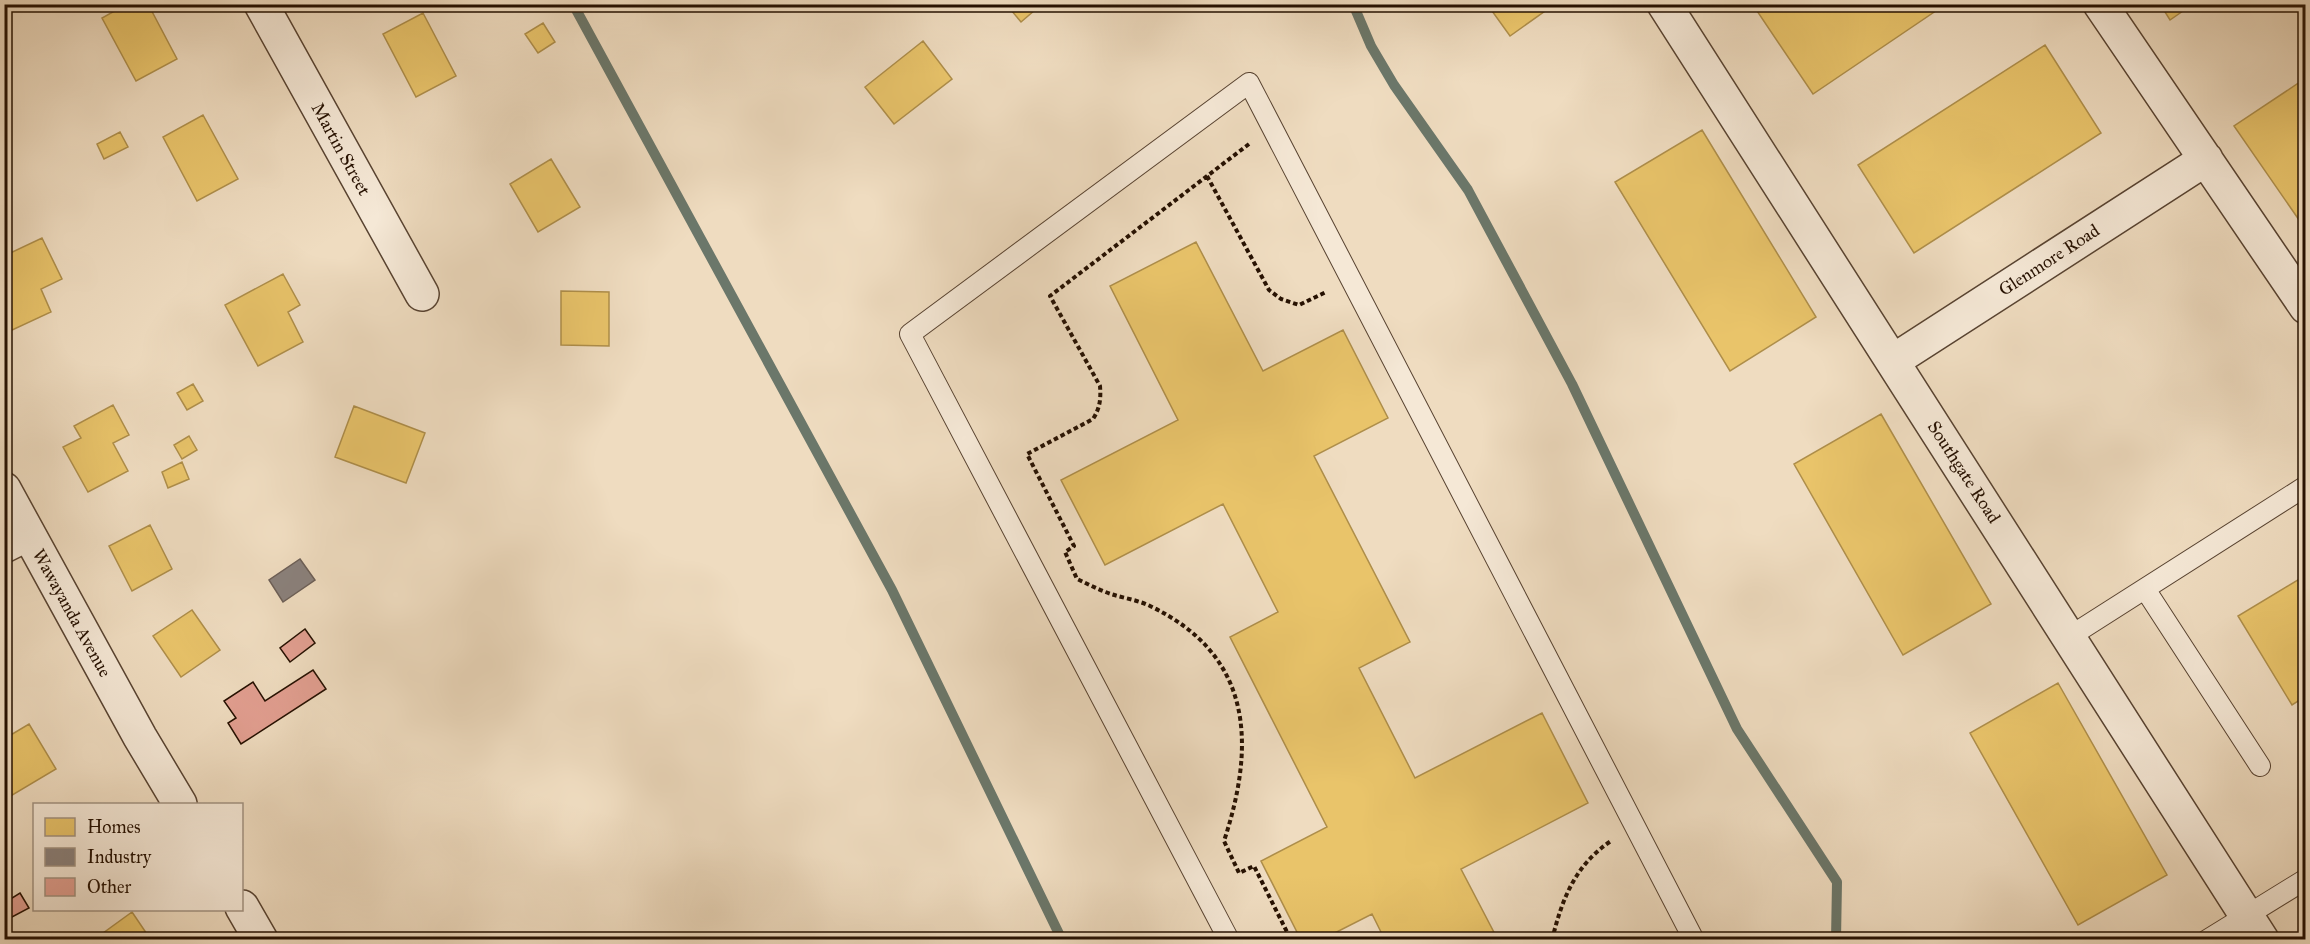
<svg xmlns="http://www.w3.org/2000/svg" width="2310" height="944" font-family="'IM FELL Great Primer',serif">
<rect width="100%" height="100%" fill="#efdcc0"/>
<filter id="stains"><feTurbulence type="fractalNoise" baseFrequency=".00333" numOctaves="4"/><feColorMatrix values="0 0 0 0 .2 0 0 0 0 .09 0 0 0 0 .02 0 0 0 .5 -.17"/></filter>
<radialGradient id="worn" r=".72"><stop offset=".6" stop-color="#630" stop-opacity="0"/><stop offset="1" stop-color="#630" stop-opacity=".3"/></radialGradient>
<path fill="#e9c46a" stroke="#ae8e4a" stroke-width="1.5" d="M 127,4 L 148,4 L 177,59 L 136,81 L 102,18 Z
M 1006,4 L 1042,4 L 1021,22 Z
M 1487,4 L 1555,4 L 1510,36 Z
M 1760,4 L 1946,4 L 1813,94 L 1755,8 Z
M 2160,4 L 2193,4 L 2170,20 Z
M 423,13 L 456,76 L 416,97 L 383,34 Z
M 543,23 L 555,42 L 538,53 L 525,34 Z
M 923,41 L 952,79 L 894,124 L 865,87 Z
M 2045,45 L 2101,133 L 1914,253 L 1858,165 Z
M 2306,78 L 2306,230 L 2234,126 Z
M 203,115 L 238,179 L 197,201 L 163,137 Z
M 1702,130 L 1816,317 L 1730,371 L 1615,182 Z
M 120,132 L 128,147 L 104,159 L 97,144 Z
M 551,159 L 580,207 L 538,232 L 510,184 Z
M 42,238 L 62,279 L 41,289 L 51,312 L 10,331 L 4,319 L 4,256 Z
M 1196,242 L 1263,371 L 1343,330 L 1388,418 L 1314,456 L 1410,642 L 1359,668 L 1415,778 L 1542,713 L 1588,803 L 1461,869 L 1498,940 L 1385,940 L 1372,914 L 1321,940 L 1301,940 L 1261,861 L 1327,827 L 1230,637 L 1278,612 L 1223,504 L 1105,565 L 1061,480 L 1178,420 L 1110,286 Z
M 283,274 L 300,305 L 288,312 L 303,342 L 258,366 L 225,305 Z
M 561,291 L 609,292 L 609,346 L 561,345 Z
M 193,384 L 203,401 L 187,410 L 177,393 Z
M 113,405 L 129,435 L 113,443 L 128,471 L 88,492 L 63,447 L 81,438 L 74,426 Z
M 354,406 L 425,433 L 406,483 L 335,457 Z
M 1881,414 L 1991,604 L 1903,655 L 1794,464 Z
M 189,436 L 197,450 L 182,459 L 174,445 Z
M 182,462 L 189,479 L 168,488 L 162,472 Z
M 150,525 L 172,569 L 132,591 L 109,546 Z
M 2306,575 L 2306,696 L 2292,705 L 2238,616 Z
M 192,610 L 220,650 L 181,677 L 153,636 Z
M 2058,683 L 2167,875 L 2078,925 L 1970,733 Z
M 29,724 L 56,769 L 4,800 L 4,739 Z
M 132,912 L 151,940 L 101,940 L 99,936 Z"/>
<path fill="#8a817c" stroke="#6c5f57" stroke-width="1.5" d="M 300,559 L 315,580 L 283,602 L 269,580 Z"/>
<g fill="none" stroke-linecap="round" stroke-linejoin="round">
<path stroke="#6b776a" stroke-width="10" d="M 573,4 L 892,590 L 1062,940
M 1353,4 L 1371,46 L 1394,85 L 1468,190 L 1572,384 L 1737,729 L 1837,882 L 1836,940"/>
</g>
<path fill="#e29f91" stroke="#251001" stroke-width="1.5" d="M 305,629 L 315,643 L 290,662 L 280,648 Z
M 313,670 L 326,689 L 241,744 L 228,723 L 236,718 L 224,701 L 253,682 L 265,701 Z
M 20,893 L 29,908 L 12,917 L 4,903 Z"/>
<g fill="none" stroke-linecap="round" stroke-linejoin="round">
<defs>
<path id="service" d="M 2145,589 L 2260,766
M 2069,637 L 2306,486
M 1229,940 L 910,334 L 1249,83 L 1694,940
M 2207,940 L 2306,879"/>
<path id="minor" d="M 261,4 L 422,294
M 1664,4 L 2262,940
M 2100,4 L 2306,307
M 1893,361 L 2206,159
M 4,546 L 28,534"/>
<path id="tertiary" d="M 4,489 L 140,737 L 180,804
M 242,907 L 261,940"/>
</defs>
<use href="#service" stroke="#584331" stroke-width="22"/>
<use href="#minor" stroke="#584331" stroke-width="36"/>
<use href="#tertiary" stroke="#584331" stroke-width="36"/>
<path stroke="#251001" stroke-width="4" stroke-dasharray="4.5 3" stroke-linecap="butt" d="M 1249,144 L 1050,296 L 1100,386 C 1101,399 1100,408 1093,419 L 1027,454 L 1074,546 L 1065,552 L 1077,579 C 1088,584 1099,590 1111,594 C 1123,598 1138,600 1150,606 C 1253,655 1256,744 1224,841 L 1239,873 L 1254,866 L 1291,940
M 1207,176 L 1269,290 L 1281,299 L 1299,305 L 1326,292
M 1552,940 C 1562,899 1575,865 1611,841"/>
<use href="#service" stroke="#f5e8d6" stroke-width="20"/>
<use href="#minor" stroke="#f5e8d6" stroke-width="33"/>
<use href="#tertiary" stroke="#f5e8d6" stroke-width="33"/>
</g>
<g text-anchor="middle" stroke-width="6" stroke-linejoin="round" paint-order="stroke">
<g font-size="18" fill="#251001" stroke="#f5e8d6">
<text transform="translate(341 149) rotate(61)" y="6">Martin Street</text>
<text transform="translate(2049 260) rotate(-33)" y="6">Glenmore Road</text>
<text transform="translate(1964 472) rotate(57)" y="6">Southgate Road</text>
<text transform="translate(72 613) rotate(61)" y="6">Wawayanda Avenue</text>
</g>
</g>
<rect width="2310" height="944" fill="none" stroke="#efdcc0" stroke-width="24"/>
<rect x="6" y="6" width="2298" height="932" fill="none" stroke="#251001" stroke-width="3"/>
<rect x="12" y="12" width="2286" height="920" fill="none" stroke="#251001" stroke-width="1.5"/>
<rect x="33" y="803" width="210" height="108" fill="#f5e8d6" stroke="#a29281" stroke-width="1.5"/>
<rect x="45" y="818" width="30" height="18" fill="#e9c46a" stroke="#a29281" stroke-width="1.5"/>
<text x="87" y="833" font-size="18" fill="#251001">Homes</text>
<rect x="45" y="848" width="30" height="18" fill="#8a817c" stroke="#a29281" stroke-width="1.5"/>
<text x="87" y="863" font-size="18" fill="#251001">Industry</text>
<rect x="45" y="878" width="30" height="18" fill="#e29f91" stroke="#a29281" stroke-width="1.5"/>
<text x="87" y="893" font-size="18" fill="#251001">Other</text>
<rect width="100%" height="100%" filter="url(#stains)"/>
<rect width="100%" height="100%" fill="url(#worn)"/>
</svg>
